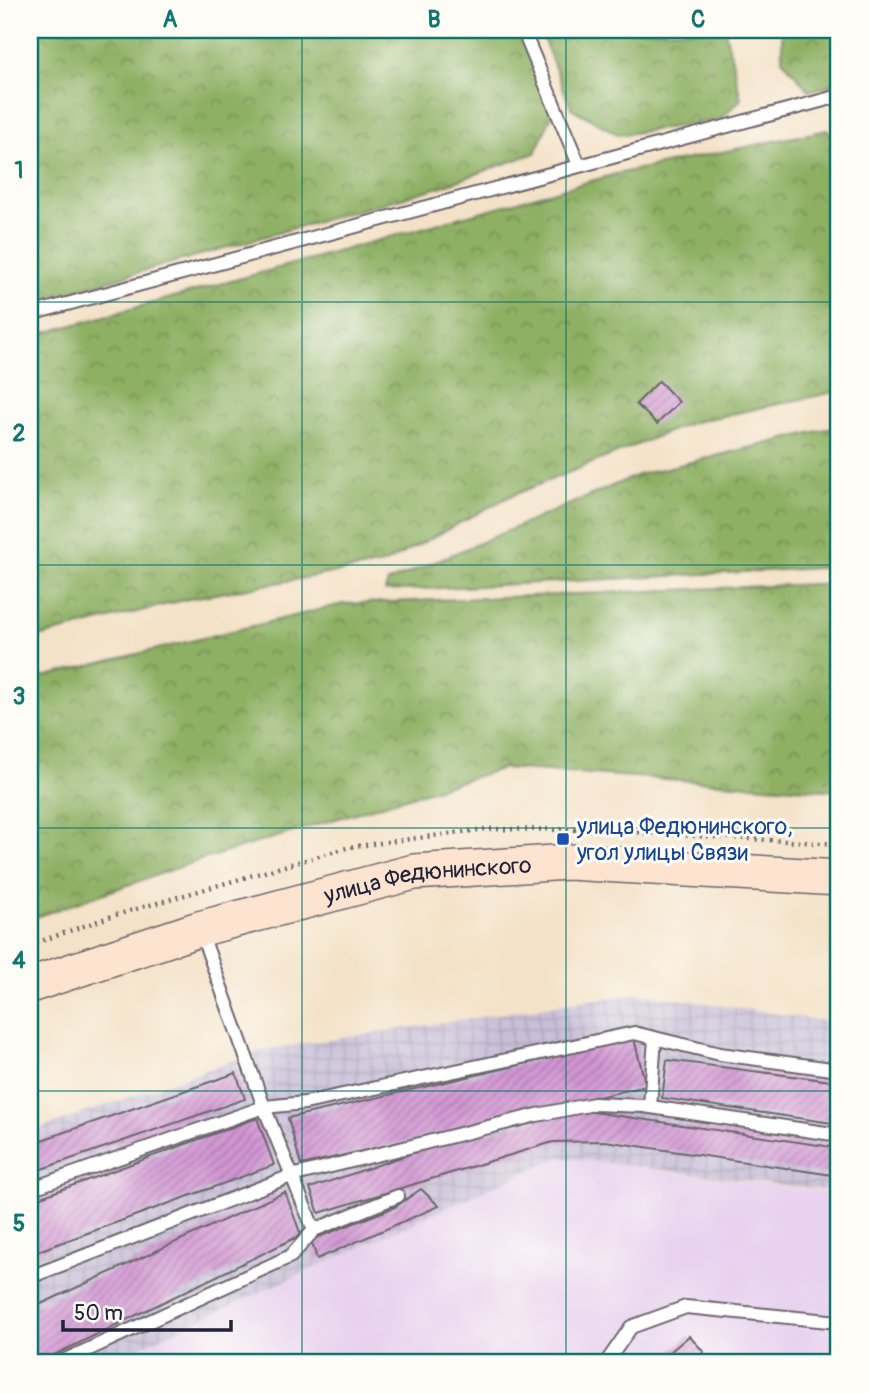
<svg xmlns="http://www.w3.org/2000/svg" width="869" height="1393" font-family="Pangolin,sans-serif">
<defs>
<pattern id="industrial-grid" width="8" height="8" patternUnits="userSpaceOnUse" patternTransform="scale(1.75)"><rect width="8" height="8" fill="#c9bfd8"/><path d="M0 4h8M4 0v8" fill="none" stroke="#aca4ba"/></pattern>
<pattern id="forest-crowns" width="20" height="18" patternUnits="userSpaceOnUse" patternTransform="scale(1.75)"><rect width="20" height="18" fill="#8eb063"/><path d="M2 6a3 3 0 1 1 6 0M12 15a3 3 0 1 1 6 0" fill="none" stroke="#748f53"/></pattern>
<pattern id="building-hatch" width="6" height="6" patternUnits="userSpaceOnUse" patternTransform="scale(1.75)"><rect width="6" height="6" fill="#d195d2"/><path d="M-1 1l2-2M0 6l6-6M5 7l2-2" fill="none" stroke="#a979ac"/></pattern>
</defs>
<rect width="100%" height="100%" fill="#fdfcf7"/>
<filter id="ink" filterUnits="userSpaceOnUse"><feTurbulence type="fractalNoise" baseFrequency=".0143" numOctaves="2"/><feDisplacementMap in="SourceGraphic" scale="14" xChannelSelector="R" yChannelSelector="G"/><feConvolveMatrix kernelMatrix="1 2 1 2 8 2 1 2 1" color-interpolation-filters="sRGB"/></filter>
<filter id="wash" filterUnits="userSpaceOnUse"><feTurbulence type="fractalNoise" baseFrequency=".00686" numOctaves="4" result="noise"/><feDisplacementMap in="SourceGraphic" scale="28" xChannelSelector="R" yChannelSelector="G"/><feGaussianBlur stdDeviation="1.57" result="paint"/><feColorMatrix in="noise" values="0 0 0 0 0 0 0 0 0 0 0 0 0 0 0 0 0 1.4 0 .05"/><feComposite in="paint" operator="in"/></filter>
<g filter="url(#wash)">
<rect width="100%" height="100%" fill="#f4e2c8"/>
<path fill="#e8d2ef" d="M 559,1157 L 839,1194 L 839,1363 L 104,1363 Z"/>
<path fill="url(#industrial-grid)" d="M 637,993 L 839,1023 L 839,1192 L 559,1157 L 104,1363 L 30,1363 L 30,1132 L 263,1050 Z"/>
<path fill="url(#forest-crowns)" stroke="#58694f" stroke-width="2" d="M 30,30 L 519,30 L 554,111 L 535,153 L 440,187 L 30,303 Z
M 540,30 L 725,30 L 741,99 L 720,120 L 619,135 L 571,108 Z
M 782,30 L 839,30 L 839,83 L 809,91 L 782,59 Z
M 827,130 L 839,140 L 839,391 L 690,423 L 506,498 L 383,564 L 192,598 L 30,639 L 30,337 L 616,174 Z
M 839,426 L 839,567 L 385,591 L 388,582 L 638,475 Z
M 839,583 L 839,791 L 504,768 L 197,861 L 30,919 L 30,680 L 343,604 Z"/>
<g id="blocks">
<path fill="url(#building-hatch)" d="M 659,381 L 679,402 L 657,424 L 636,404 Z
M 634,1039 L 646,1086 L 301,1165 L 288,1118 Z
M 667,1060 L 839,1082 L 839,1124 L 662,1098 Z
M 236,1073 L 245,1099 L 30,1173 L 30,1144 Z
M 586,1111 L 839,1148 L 839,1176 L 605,1141 L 553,1142 L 319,1213 L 310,1188 L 413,1153 L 551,1116 Z
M 257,1118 L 274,1165 L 30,1254 L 30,1201 Z
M 421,1189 L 439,1206 L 317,1259 L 311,1240 L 395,1207 Z
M 285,1192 L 301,1235 L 38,1363 L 30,1363 L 30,1309 Z
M 689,1336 L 704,1352 L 691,1363 L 657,1363 Z"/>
</g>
</g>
<g filter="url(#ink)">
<use href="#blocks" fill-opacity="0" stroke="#6c656c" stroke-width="2"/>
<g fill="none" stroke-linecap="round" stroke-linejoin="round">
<defs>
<path id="service" d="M 523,30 L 579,165
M 30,314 L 839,96
M 650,1107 L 655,1038
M 30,1189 L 264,1107 L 305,1103 L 634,1033 L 720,1054 L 839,1070
M 314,1230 L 398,1196
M 30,1277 L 291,1176 L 537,1115 L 594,1104 L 644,1106 L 839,1135
M 59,1363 L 291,1256 L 314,1230 L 264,1107 L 201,932
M 606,1363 L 631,1327 L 686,1307 L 839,1322"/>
<g id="secondary">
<path id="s1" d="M 30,985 L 199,929 L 414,872 L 568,862 L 839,878"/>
</g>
</defs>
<use href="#service" stroke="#6c656c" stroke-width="16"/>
<use href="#secondary" stroke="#6c656c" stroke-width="38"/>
<path stroke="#6c656c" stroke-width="4.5" stroke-dasharray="2 5" stroke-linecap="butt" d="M 30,945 L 109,917 L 350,847 L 486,829 L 590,830 L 839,844"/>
<use href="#service" stroke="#fff" stroke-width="12"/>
<use href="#secondary" stroke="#fde4d0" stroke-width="35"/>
</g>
</g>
<path fill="none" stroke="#0f766e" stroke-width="2" stroke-opacity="0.55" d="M 302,30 L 302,1363M 566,30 L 566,1363M 30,302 L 839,302M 30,565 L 839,565M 30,828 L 839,828M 30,1091 L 839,1091"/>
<rect fill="#1a4fb4" stroke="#fdfcf7" stroke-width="2.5" x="556" y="832" width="14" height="14" rx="3.5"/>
<g text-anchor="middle" stroke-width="6" stroke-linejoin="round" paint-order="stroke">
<g font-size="23" fill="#164399" stroke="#fdfcf7" text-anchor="start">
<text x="577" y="834">улица Федюнинского,<tspan x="577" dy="26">угол улицы Связи</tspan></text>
</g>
<g font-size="23" fill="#22223b" stroke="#fdfcf7">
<text dy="8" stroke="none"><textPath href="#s1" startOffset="413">улица Федюнинского</textPath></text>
</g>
</g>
<rect width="869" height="1393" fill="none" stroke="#fdfcf7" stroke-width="77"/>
<path d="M63 1320v10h168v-10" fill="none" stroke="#22223b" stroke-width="3.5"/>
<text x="74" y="1320" font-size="21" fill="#22223b" stroke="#fdfcf7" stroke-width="5" paint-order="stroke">50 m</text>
<rect x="38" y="38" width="792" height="1316" fill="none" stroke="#0f766e" stroke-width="2.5"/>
<g font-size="23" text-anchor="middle" font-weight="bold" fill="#0f766e">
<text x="170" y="27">A</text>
<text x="434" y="27">B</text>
<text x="698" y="27">C</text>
<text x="19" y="178">1</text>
<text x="19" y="441">2</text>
<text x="19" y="704">3</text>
<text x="19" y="968">4</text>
<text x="19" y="1231">5</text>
</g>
</svg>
